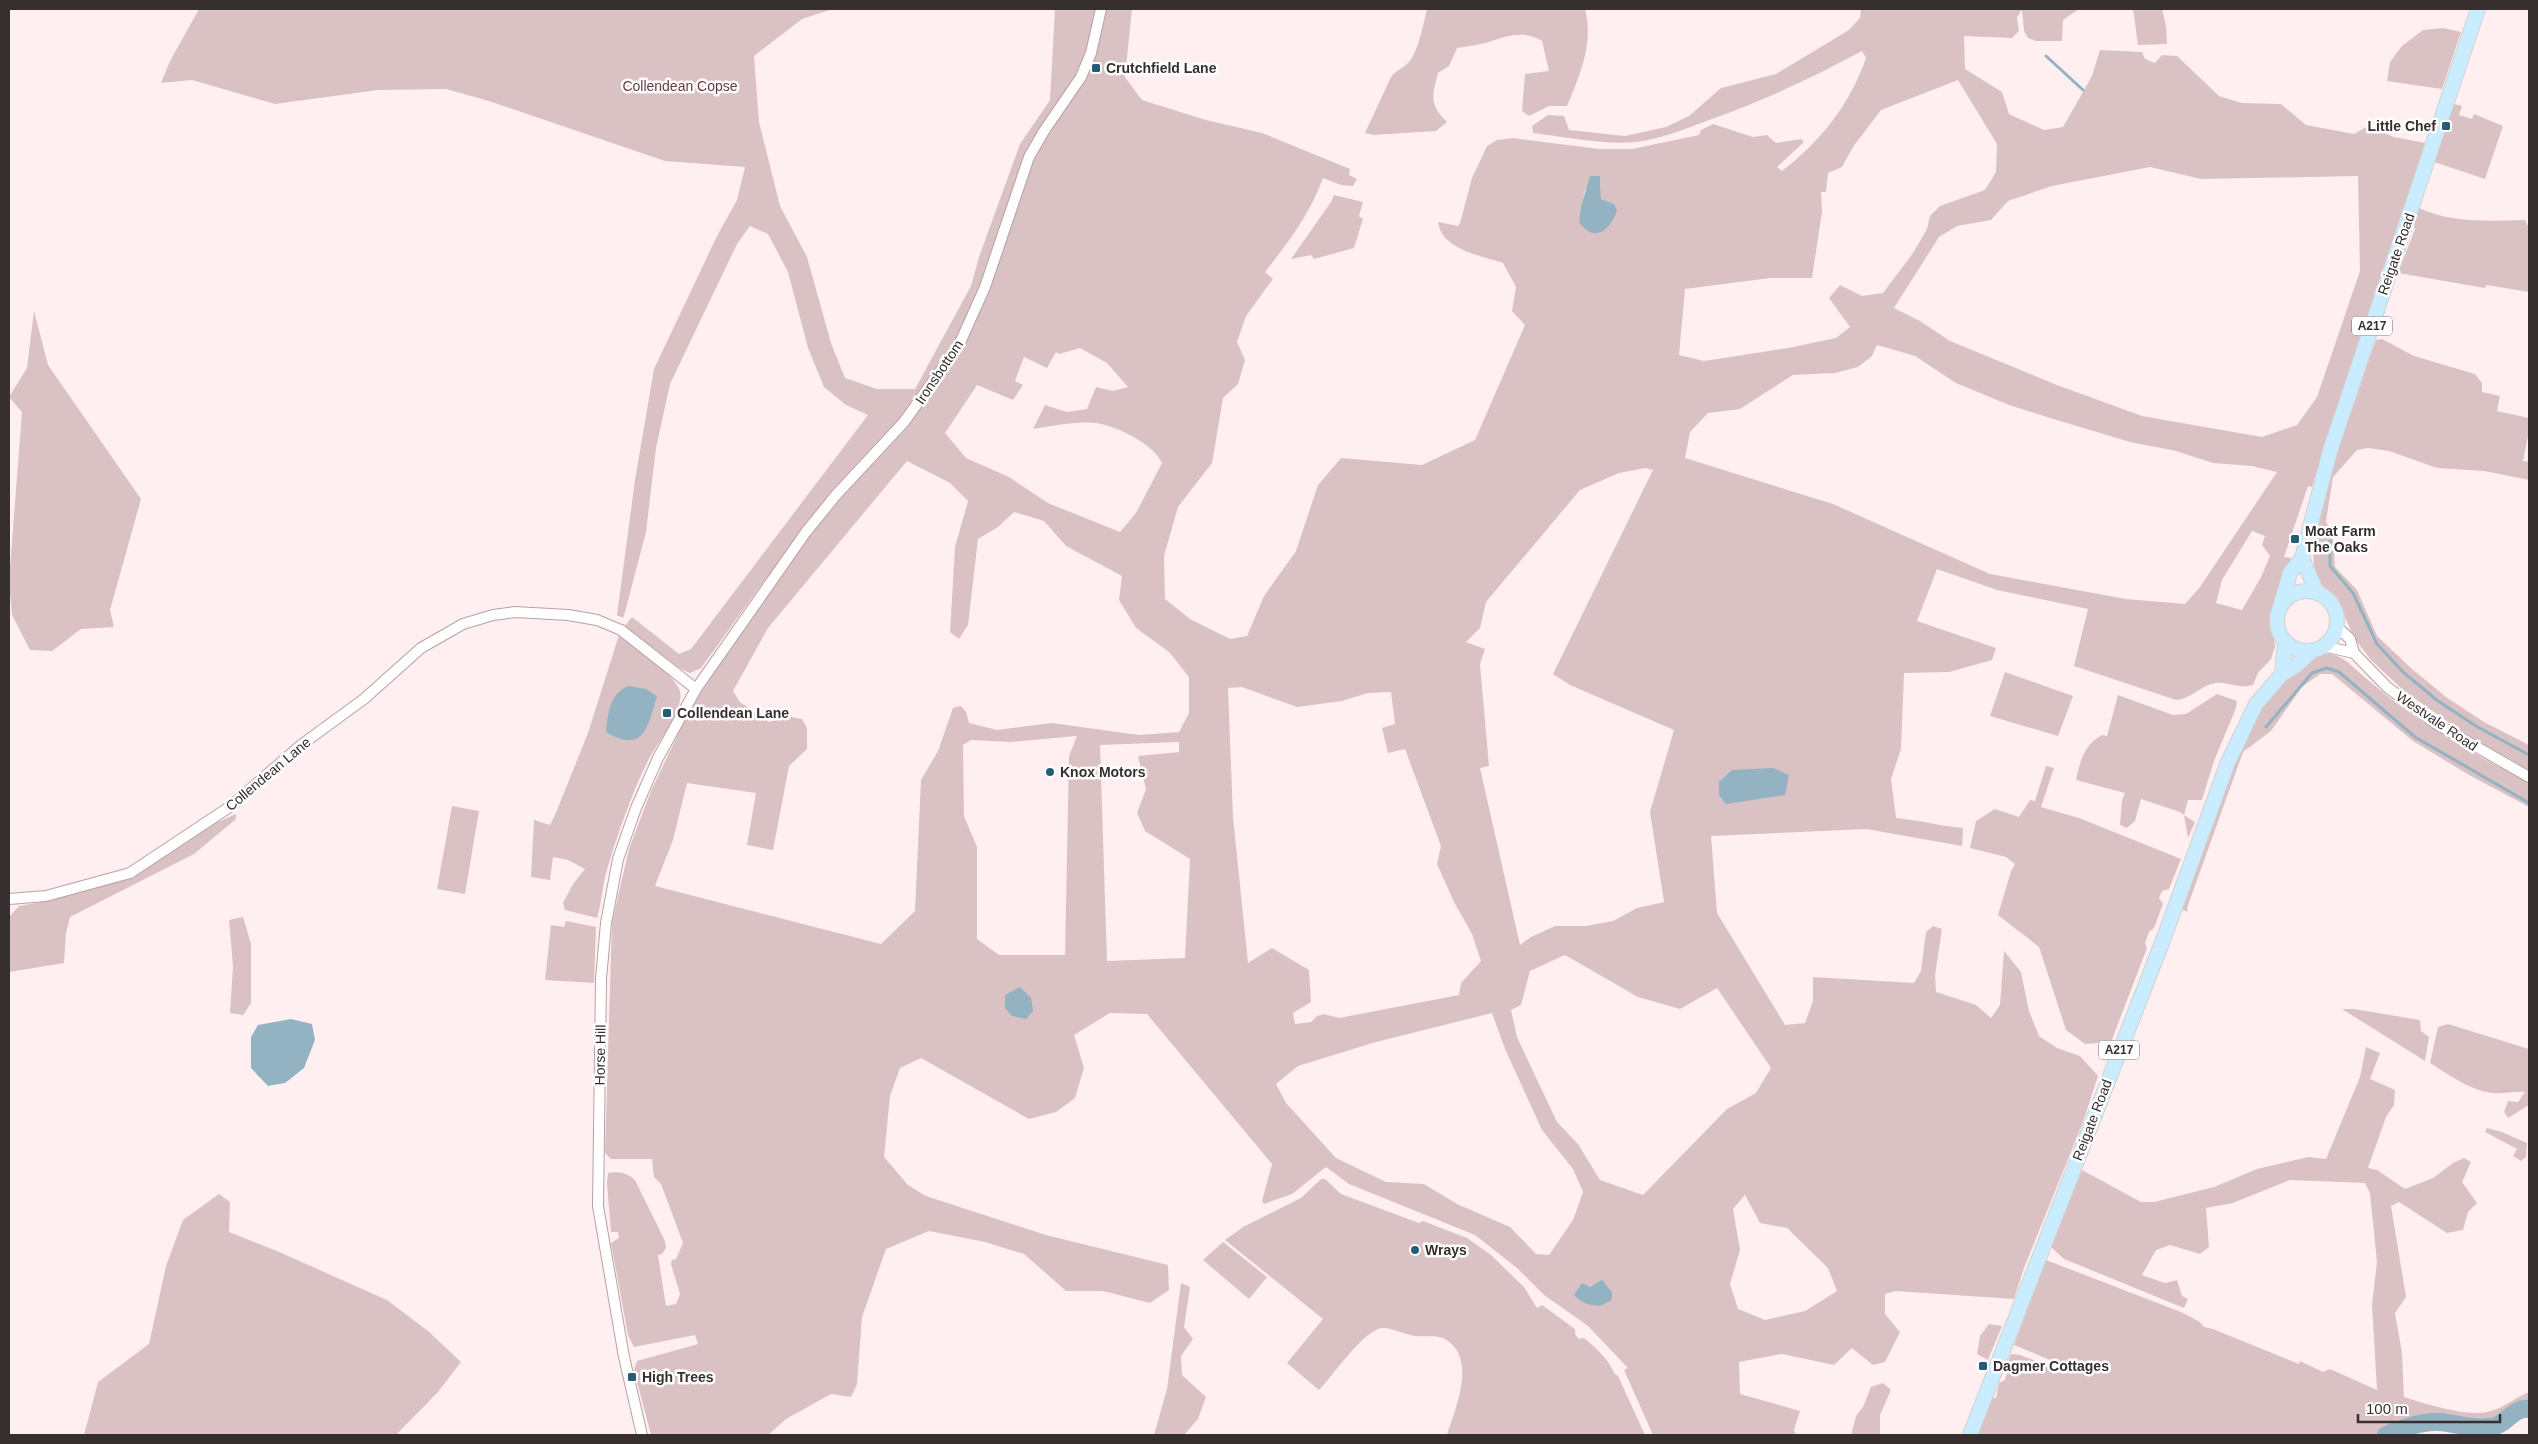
<svg xmlns="http://www.w3.org/2000/svg" width="2538" height="1444" font-family="Arial,sans-serif">
<rect width="100%" height="100%" fill="#ffeff1"/>
<path fill="#dac2c4" fill-rule="evenodd" d="M 199,9 L 833,9 L 802,19 L 754,56 L 759,122 L 780,206 L 807,257 L 831,343 L 845,378 L 877,389 L 915,389 L 971,286 L 979,257 L 1020,144 L 1050,100 L 1055,9 L 1132,9 L 1125,77 L 1142,100 L 1206,120 L 1262,133 L 1350,169 L 1349,175 L 1357,179 L 1353,186 L 1341,185 L 1323,178 C 1310,214 1288,243 1265,272 L 1273,279 L 1246,316 L 1237,342 L 1245,360 L 1238,384 L 1223,398 L 1212,463 L 1178,507 L 1164,556 L 1165,599 L 1190,619 L 1230,639 L 1247,636 L 1264,596 L 1296,551 L 1318,485 L 1341,458 L 1422,465 L 1475,440 L 1525,325 L 1512,311 L 1516,287 L 1503,263 C 1480,255 1442,250 1438,222 L 1458,226 L 1460,223 L 1472,178 L 1487,146 L 1497,140 L 1513,138 L 1599,149 L 1632,149 L 1699,135 L 1701,130 L 1713,124 L 1753,137 L 1767,135 L 1776,143 L 1801,139 L 1804,142 L 1777,167 L 1782,171 C 1821,141 1850,104 1866,58 L 1862,51 C 1812,78 1763,101 1709,120 C 1685,129 1661,139 1636,142 C 1602,145 1566,137 1533,133 L 1532,126 L 1548,115 L 1564,116 L 1569,130 L 1625,136 L 1666,127 L 1689,116 L 1721,88 L 1776,74 L 1849,30 L 1860,18 L 1861,9 L 2079,9 L 2063,20 L 2062,41 L 2036,41 L 2028,38 L 2024,31 L 2022,10 L 2017,17 L 2019,31 L 2012,38 L 1964,36 L 1965,69 L 2002,92 L 2009,114 L 2044,130 L 2063,127 L 2092,76 L 2100,50 L 2142,52 L 2145,59 L 2155,63 L 2162,55 L 2177,56 L 2219,96 L 2242,103 L 2281,104 L 2306,125 L 2354,134 L 2368,126 L 2394,137 L 2425,143 L 2312,487 L 2308,486 L 2284,557 L 2291,558 L 2272,619 L 2275,647 L 2271,659 L 2258,673 L 2253,685 C 2238,690 2225,679 2211,684 C 2197,689 2190,699 2176,700 L 2074,666 L 2088,609 L 1997,590 L 1937,569 L 1917,621 L 1996,648 L 1992,660 L 1949,672 L 1904,673 L 1901,749 L 1891,779 L 1896,818 C 1919,820 1940,826 1963,828 L 1962,846 L 1866,829 L 1711,836 L 1717,913 L 1785,1025 L 1805,1023 L 1813,1001 L 1813,977 L 1914,983 L 1921,971 L 1926,932 L 1933,926 L 1942,929 L 1935,976 L 1936,992 L 1976,1005 L 1991,1018 L 2000,1005 L 2004,951 L 2021,972 L 2029,1011 L 2039,1036 L 2057,1048 L 2080,1056 L 2098,1076 L 2083,1122 L 2024,1268 L 2014,1299 L 1895,1291 L 1885,1294 L 1885,1314 L 1900,1332 L 1885,1362 L 1873,1365 L 1852,1348 L 1834,1365 L 1782,1354 L 1739,1362 L 1740,1394 L 1800,1411 L 1794,1430 L 1796,1435 L 1653,1435 L 1624,1370 L 1628,1368 L 1588,1326 L 1544,1295 L 1517,1268 L 1475,1235 L 1349,1184 L 1326,1167 L 1292,1194 L 1264,1204 L 1262,1201 L 1272,1164 L 1147,1014 L 1110,1013 L 1074,1035 L 1084,1068 L 1075,1098 L 1056,1112 L 1029,1119 L 921,1058 L 900,1068 L 890,1096 L 884,1157 L 908,1185 L 926,1196 L 1046,1235 L 1168,1265 L 1169,1290 L 1150,1303 L 1103,1291 L 1066,1291 L 1024,1254 L 985,1242 L 929,1231 L 886,1249 L 862,1317 L 857,1384 L 851,1397 L 831,1394 L 786,1419 L 768,1435 L 651,1435 L 634,1370 L 637,1361 L 698,1344 L 695,1335 L 634,1347 L 628,1335 L 611,1243 L 619,1238 L 618,1232 L 611,1232 L 607,1183 L 608,1173 C 619,1171 628,1173 635,1180 L 665,1241 L 666,1248 L 662,1254 L 658,1255 L 666,1306 L 676,1304 L 680,1294 L 671,1264 L 672,1260 L 676,1259 L 683,1243 L 661,1184 L 654,1177 L 652,1159 L 611,1159 L 605,1153 L 612,922 L 629,849 L 651,791 L 690,709 L 775,582 L 767,577 L 701,668 L 690,673 L 681,669 L 624,627 L 632,617 L 679,654 L 691,649 L 868,415 L 846,405 L 824,387 L 808,348 L 788,272 L 768,234 L 750,226 L 737,244 L 670,384 L 656,448 L 646,532 L 625,612 L 623,618 L 617,615 L 635,480 L 654,369 L 717,236 L 737,200 L 745,167 L 665,161 L 489,101 L 446,89 L 378,90 L 275,104 L 192,80 L 161,83 L 170,61 ZM 1958,80 L 1997,144 L 1996,172 L 1985,190 L 1940,206 L 1930,216 L 1927,229 L 1913,253 L 1883,293 L 1862,296 L 1840,285 L 1829,298 L 1850,327 L 1836,338 L 1788,348 L 1704,361 L 1679,355 L 1685,289 L 1770,278 L 1812,278 L 1822,212 L 1821,192 L 1826,192 L 1828,173 L 1842,167 L 1853,147 L 1881,110 ZM 2150,167 L 2201,179 L 2358,176 L 2360,271 L 2317,397 L 2297,425 L 2262,437 L 2142,416 L 2057,385 L 1950,341 L 1920,321 L 1894,308 L 1939,237 L 1957,226 L 1991,220 L 2008,201 L 2052,186 ZM 1600,176 L 1601,199 L 1614,204 L 1579,222 L 1585,190 ZM 1877,345 L 1915,356 L 1956,383 L 2009,405 L 2050,418 L 2130,442 L 2176,451 L 2213,463 L 2252,466 L 2277,472 L 2200,587 L 2185,604 L 2126,599 L 1990,574 L 1833,504 L 1685,458 L 1690,432 L 1708,413 L 1740,409 L 1793,375 L 1835,373 L 1858,367 L 1872,356 ZM 1080,348 L 1107,363 L 1128,387 L 1113,391 L 1096,387 L 1087,409 L 1067,412 L 1045,405 L 1033,429 C 1053,426 1075,421 1095,423 C 1115,425 1154,444 1162,463 L 1136,513 L 1120,532 L 1048,503 L 1009,477 L 966,458 L 945,433 L 977,385 L 1013,400 L 1023,385 L 1015,381 L 1024,357 L 1047,368 L 1056,352 L 1059,354 ZM 907,461 L 950,483 L 968,501 L 955,547 L 950,632 L 959,639 L 968,625 L 978,539 L 998,527 L 1014,512 L 1044,521 L 1066,546 L 1122,576 L 1119,600 L 1136,628 L 1169,652 L 1189,677 L 1189,713 L 1179,732 L 1139,735 L 1052,723 L 997,730 L 969,723 L 966,712 L 961,706 L 953,708 L 938,751 L 921,780 L 915,911 L 881,944 L 655,886 L 673,840 L 687,783 L 756,793 L 747,845 L 773,850 L 789,766 L 807,749 L 807,728 L 802,719 L 784,716 L 769,722 L 740,702 L 733,691 L 768,628 ZM 1646,468 L 1653,470 L 1553,674 L 1570,685 L 1674,730 L 1650,812 L 1664,902 L 1637,908 L 1613,921 L 1586,926 L 1555,926 L 1531,937 L 1520,945 L 1480,768 L 1489,766 L 1480,664 L 1485,649 L 1466,642 L 1480,628 L 1486,602 L 1580,490 L 1619,473 ZM 2252,531 L 2265,536 L 2262,545 L 2270,556 L 2261,577 L 2242,610 L 2216,603 L 2222,580 ZM 1242,687 L 1297,707 L 1342,701 L 1368,693 L 1391,692 L 1395,724 L 1382,728 L 1388,753 L 1405,749 L 1441,846 L 1437,864 L 1454,902 L 1472,934 L 1481,961 L 1461,983 L 1459,995 L 1339,1018 L 1324,1014 L 1317,1016 L 1311,1022 L 1295,1024 L 1293,1013 L 1311,1002 L 1309,970 L 1272,948 L 1248,963 L 1233,817 L 1228,688 ZM 1077,736 L 1069,756 L 1065,955 L 999,955 L 977,939 L 977,847 L 964,816 L 963,745 L 971,740 L 1011,742 ZM 1179,742 L 1179,752 L 1138,756 L 1146,789 L 1137,813 L 1145,831 L 1190,859 L 1185,958 L 1107,961 L 1100,745 ZM 1565,955 L 1638,997 L 1680,1009 L 1717,988 L 1771,1068 L 1756,1093 L 1727,1109 L 1643,1195 L 1600,1180 L 1578,1144 L 1557,1122 L 1517,1037 L 1511,1010 L 1521,1005 L 1530,971 ZM 1492,1013 L 1505,1049 L 1542,1130 L 1573,1169 L 1583,1192 L 1573,1220 L 1549,1255 L 1536,1254 L 1510,1227 L 1457,1204 L 1424,1184 L 1386,1182 L 1336,1158 L 1286,1103 L 1276,1084 L 1298,1066 L 1376,1042 ZM 1745,1195 L 1760,1223 L 1787,1228 L 1828,1268 L 1837,1291 L 1805,1311 L 1765,1320 L 1738,1309 L 1730,1284 L 1740,1250 L 1733,1209 Z
M 1427,9 L 1585,9 C 1594,43 1580,75 1567,106 L 1549,106 L 1529,116 L 1522,111 L 1525,74 L 1549,71 L 1542,41 C 1524,30 1508,36 1489,42 C 1479,45 1468,46 1457,48 L 1449,66 L 1438,73 C 1432,97 1429,104 1447,122 L 1436,131 L 1373,135 L 1365,133 L 1391,77 C 1396,70 1404,68 1409,62 C 1418,52 1424,22 1427,9 Z
M 2133,9 L 2162,9 L 2166,26 L 2167,44 L 2138,45 Z
M 2443,28 L 2461,32 L 2442,89 L 2387,81 L 2390,62 L 2402,46 L 2423,30 Z
M 2454,104 L 2462,106 L 2459,115 L 2472,119 L 2474,114 L 2503,126 L 2485,179 L 2434,162 Z
M 1334,195 L 1363,202 L 1359,216 L 1363,219 L 1354,248 L 1314,259 L 1311,255 L 1291,259 L 1331,202 Z
M 2419,208 C 2451,223 2489,221 2525,220 L 2529,228 L 2529,292 L 2487,285 L 2485,288 L 2398,273 L 2415,229 L 2413,225 Z
M 34,311 L 48,365 L 141,499 L 110,610 L 114,627 L 81,629 L 52,651 L 30,650 L 12,615 L 9,581 L 22,412 L 9,397 L 27,368 Z
M 2382,339 L 2414,356 L 2475,374 L 2482,383 L 2482,392 L 2500,396 L 2497,411 L 2529,418 L 2529,431 L 2523,461 L 2529,462 L 2529,480 L 2484,471 L 2437,468 L 2389,451 L 2368,448 L 2357,450 L 2333,477 L 2326,521 L 2333,539 L 2335,567 L 2357,590 L 2377,636 L 2412,669 L 2446,697 L 2484,722 L 2529,745 L 2529,770 L 2464,733 L 2404,691 L 2371,660 L 2354,638 L 2336,596 L 2317,582 C 2301,521 2341,444 2360,387 C 2365,371 2370,355 2376,340 Z
M 619,635 C 634,645 674,673 680,691 C 685,707 657,744 649,759 C 633,789 614,844 605,877 C 602,891 601,905 597,918 L 565,910 L 563,903 L 573,884 L 585,869 L 568,860 L 553,857 L 550,880 L 531,877 L 534,820 L 550,825 L 555,815 L 588,733 Z
M 2320,653 C 2342,652 2352,667 2368,680 C 2417,722 2472,753 2529,783 L 2529,807 L 2469,775 L 2413,741 L 2332,674 L 2320,674 L 2302,687 L 2271,731 L 2243,752 L 2187,908 L 2188,912 L 2183,910 L 2181,907 C 2208,829 2228,740 2286,679 C 2295,669 2309,661 2320,653 Z
M 2005,672 L 2073,696 L 2058,736 L 1990,716 Z
M 2217,694 L 2237,701 L 2236,708 L 2214,761 L 2202,800 L 2188,800 L 2184,815 L 2195,822 L 2188,838 L 2184,815 L 2180,812 L 2141,799 L 2135,821 L 2127,828 L 2120,825 L 2122,800 L 2125,793 L 2076,780 C 2080,761 2084,745 2102,735 L 2107,736 L 2118,695 L 2173,715 L 2186,714 Z
M 2046,766 L 2054,768 L 2041,807 L 2079,818 L 2181,859 L 2169,889 L 2162,891 L 2159,898 L 2163,904 L 2154,928 L 2149,932 L 2145,943 L 2147,948 L 2111,1042 L 2085,1044 L 2066,1030 L 2039,947 L 1998,915 L 2011,871 L 2015,864 L 2006,857 L 1970,848 L 1976,821 L 1995,809 L 2019,817 L 2030,800 L 2035,801 Z
M 452,806 L 479,811 L 465,894 L 437,889 Z
M 236,814 L 236,819 L 194,854 L 70,917 L 66,933 L 64,963 L 9,972 L 9,917 L 19,906 L 52,900 L 102,886 L 130,873 L 195,832 Z
M 243,917 L 251,944 L 251,1003 L 243,1015 L 230,1013 L 233,966 L 229,920 Z
M 566,921 L 596,927 L 594,983 L 545,980 L 551,925 L 564,927 Z
M 2342,1009 L 2354,1009 L 2420,1020 L 2421,1031 L 2429,1037 L 2425,1061 Z
M 2448,1024 L 2529,1049 L 2529,1105 L 2508,1118 L 2504,1112 L 2508,1101 L 2518,1102 L 2525,1092 C 2514,1091 2504,1094 2493,1093 C 2471,1091 2449,1075 2430,1063 L 2438,1027 Z
M 2366,1047 L 2380,1053 L 2370,1079 L 2395,1090 L 2394,1105 L 2386,1117 L 2368,1168 L 2377,1170 L 2405,1189 L 2433,1178 L 2453,1163 L 2464,1158 L 2471,1162 L 2462,1182 L 2477,1203 L 2468,1212 L 2463,1230 L 2447,1233 L 2399,1202 L 2391,1206 L 2406,1297 L 2395,1313 L 2402,1353 L 2404,1397 C 2425,1404 2470,1418 2491,1411 C 2503,1408 2516,1397 2529,1392 L 2529,1403 L 2519,1403 L 2492,1422 L 2440,1417 L 2403,1422 L 2378,1435 L 1977,1435 L 1991,1398 L 1996,1398 L 1999,1383 L 2005,1380 L 2007,1373 L 2005,1368 L 2011,1354 L 2020,1355 L 2067,1373 L 2069,1368 L 2014,1345 L 2046,1260 L 2181,1312 L 2200,1322 L 2204,1327 L 2213,1329 L 2299,1364 L 2300,1361 L 2323,1372 L 2330,1369 L 2377,1390 L 2372,1305 L 2377,1262 L 2370,1193 L 2365,1183 L 2290,1180 L 2233,1203 L 2206,1208 L 2209,1247 L 2200,1254 L 2170,1245 L 2156,1250 L 2142,1275 L 2165,1283 L 2177,1280 L 2182,1296 L 2188,1299 L 2184,1308 L 2064,1259 L 2051,1247 L 2082,1170 L 2141,1202 L 2154,1202 L 2214,1187 L 2257,1169 L 2308,1157 L 2326,1159 L 2360,1077 Z
M 2487,1128 L 2502,1132 L 2527,1143 L 2526,1157 L 2521,1161 L 2513,1156 L 2517,1149 L 2485,1132 Z
M 1321,1179 L 1325,1179 L 1341,1194 L 1419,1223 L 1423,1221 L 1467,1238 L 1491,1255 L 1524,1287 L 1537,1308 L 1542,1305 L 1575,1329 L 1575,1334 L 1579,1339 L 1584,1338 C 1597,1349 1607,1357 1614,1373 L 1618,1376 L 1645,1435 L 1447,1435 C 1455,1409 1478,1358 1445,1339 C 1438,1335 1423,1337 1415,1336 C 1404,1335 1387,1325 1378,1329 C 1358,1338 1334,1374 1319,1390 L 1287,1363 L 1323,1319 L 1225,1240 L 1243,1227 L 1301,1198 Z
M 219,1194 L 230,1202 L 229,1232 L 277,1251 L 387,1300 L 428,1331 L 461,1362 L 438,1392 L 396,1435 L 84,1435 L 98,1382 L 149,1344 L 166,1266 L 183,1220 Z
M 1223,1242 L 1267,1277 L 1249,1299 L 1203,1260 Z
M 1181,1283 L 1190,1287 L 1184,1327 L 1193,1339 L 1181,1356 L 1182,1375 L 1206,1397 L 1198,1419 L 1184,1435 L 1154,1435 L 1167,1389 Z
M 1989,1324 L 2002,1326 L 1988,1360 L 1977,1354 L 1980,1336 Z
M 1883,1383 L 1891,1390 L 1880,1415 L 1880,1435 L 1851,1435 L 1856,1416 L 1863,1407 L 1871,1387 Z"/>
<path fill="#93b2c2" d="M 1590,176 L 1600,176 L 1601,199 L 1614,204 L 1617,211 C 1610,230 1594,244 1579,222 L 1581,207 Z
M 628,686 L 646,689 L 657,696 C 648,726 644,755 606,732 C 608,713 609,695 628,686 Z
M 1773,768 L 1789,775 L 1785,795 L 1726,804 L 1719,795 L 1719,782 L 1732,770 Z
M 1020,987 L 1031,998 L 1033,1011 L 1026,1019 L 1012,1016 L 1005,1008 L 1005,995 Z
M 291,1019 L 312,1024 L 315,1040 L 304,1068 L 285,1083 L 268,1086 L 251,1068 L 251,1037 L 258,1025 Z
M 1602,1280 L 1612,1292 L 1612,1299 C 1601,1310 1584,1306 1574,1295 L 1582,1283 L 1590,1287 Z"/>
<g fill="none" stroke-linecap="round" stroke-linejoin="round">
<path stroke="#93b2c2" stroke-width="3" d="M 2046,56 L 2083,90
M 2330,541 L 2330,566 L 2353,593 L 2377,644 L 2404,673 L 2438,701 L 2476,726 L 2529,755
M 2266,727 L 2312,673 L 2327,668 L 2339,672 L 2415,737 L 2529,803"/>
<path stroke="#93b2c2" stroke-width="18" d="M 2386,1435 C 2401,1429 2421,1421 2438,1422 C 2456,1423 2474,1430 2492,1427 C 2506,1425 2513,1407 2529,1409"/>
<defs>
<path id="tertiary" d="M 2336,626 L 2350,639 L 2354,653 L 2387,687 L 2435,723 L 2529,777
M 2323,646 L 2354,653
M 9,899 L 46,896 L 130,873 L 231,806 L 301,745 L 364,699 L 421,648 L 463,624 L 493,615 L 515,612 L 568,615 L 597,620 L 621,630 L 696,689
M 642,1435 L 624,1357 L 598,1206 L 601,979 L 606,923 L 618,859 L 636,808 L 658,758 L 696,689 L 806,532 L 836,495 L 904,422 L 959,345 L 985,287 L 1029,157 L 1044,131 L 1081,77 L 1091,53 L 1101,9"/>
<path id="primary" d="M 2302,558 L 2317,593
M2277 621a30 30 0 1 1 60 0a30 30 0 1 1-60 0Z
M 2281,604 L 2290,573 L 2302,558 L 2330,451 L 2478,9
M 2282,674 L 2285,642
M 1970,1435 L 2162,943 L 2228,762 L 2256,704 L 2282,674 L 2298,664 L 2313,650"/>
</defs>
<use href="#tertiary" stroke="#b8a0a3" stroke-width="12"/>
<use href="#primary" stroke="#d3d1d1" stroke-width="16"/>
<use href="#tertiary" stroke="#fff" stroke-width="10"/>
<use href="#primary" stroke="#c9ecfe" stroke-width="14"/>
</g>
<g fill="#255d77" stroke="#fff" stroke-width="2">
<rect x="1091" y="63" width="10" height="10" rx="2.5"/>
<rect x="2441" y="121" width="10" height="10" rx="2.5"/>
<rect x="2290" y="534" width="10" height="10" rx="2.5"/>
<rect x="662" y="708" width="10" height="10" rx="2.5"/>
<circle cx="1050" cy="772" r="5"/>
<circle cx="1415" cy="1250" r="5"/>
<rect x="1978" y="1361" width="10" height="10" rx="2.5"/>
<rect x="627" y="1372" width="10" height="10" rx="2.5"/>
</g>
<g text-anchor="middle" stroke-width="5" stroke-linejoin="round" paint-order="stroke">
<g fill="#fff" stroke="#736d6d" stroke-width="1">
<rect x="2352" y="316.5" width="40" height="19" rx="4"/>
<rect x="2099" y="1040.5" width="40" height="19" rx="4"/>
</g>
<g font-size="12" font-weight="bold" fill="#372e2f">
<text x="2372" y="330">A217</text>
<text x="2119" y="1054">A217</text>
</g>
<g font-size="14" font-weight="bold" fill="#372e2f" stroke="#fff" text-anchor="start">
<text x="1106" y="73">Crutchfield Lane</text>
<text x="2436" y="131" text-anchor="end">Little Chef</text>
<text x="2305" y="536">Moat Farm<tspan x="2305" dy="16">The Oaks</tspan></text>
<text x="677" y="718">Collendean Lane</text>
<text x="1060" y="777">Knox Motors</text>
<text x="1425" y="1255">Wrays</text>
<text x="1993" y="1371">Dagmer Cottages</text>
<text x="642" y="1382">High Trees</text>
</g>
<g font-size="14" fill="#6a3840" stroke="#fff">
<text x="680" y="91">Collendean Copse</text>
</g>
<g font-size="14" fill="#372e2f" stroke="#fff">
<text transform="translate(2396 254) rotate(-71)" y="5">Reigate Road</text>
<text transform="translate(939 372) rotate(-56)" y="5">Ironsbottom</text>
<text transform="translate(2437 721) rotate(34)" y="5">Westvale Road</text>
<text transform="translate(268 774) rotate(-40)" y="5">Collendean Lane</text>
<text transform="translate(600 1055) rotate(-89)" y="5">Horse Hill</text>
<text transform="translate(2092 1120) rotate(-69)" y="5">Reigate Road</text>
</g>
</g>
<rect width="2538" height="1444" fill="none" stroke="#372e2f" stroke-width="20"/>
<path d="M2358 1414v8h142v-8" fill="none" stroke="#372e2f" stroke-width="2.5"/>
<text x="2366" y="1414" font-size="15" fill="#372e2f" stroke="#ffffff" stroke-width="4" paint-order="stroke">100 m</text>
</svg>
